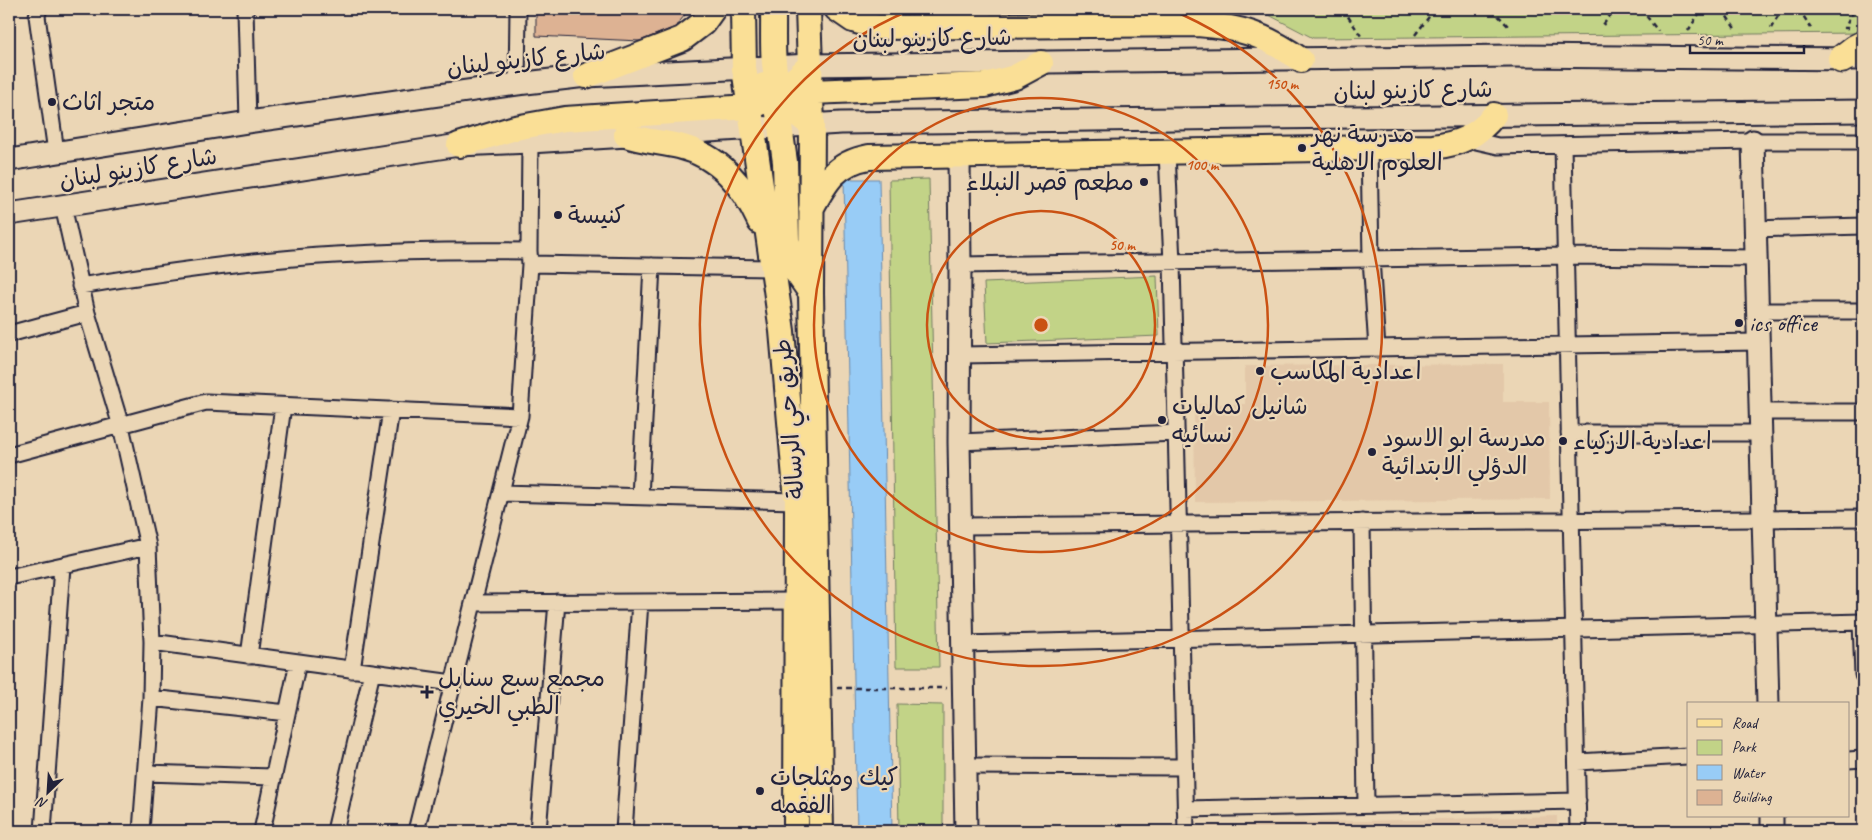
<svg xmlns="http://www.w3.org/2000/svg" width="1872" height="840" font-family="Caveat,'Playpen Sans Arabic',sans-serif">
<rect width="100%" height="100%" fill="#ebd6b5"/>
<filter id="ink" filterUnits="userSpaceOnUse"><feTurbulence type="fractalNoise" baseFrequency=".02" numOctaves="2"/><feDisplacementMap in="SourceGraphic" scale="10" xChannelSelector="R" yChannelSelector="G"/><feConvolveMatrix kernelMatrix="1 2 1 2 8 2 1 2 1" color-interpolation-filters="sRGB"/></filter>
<g filter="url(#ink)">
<path fill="#e3c8a9" d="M 1503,364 L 1503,402 L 1549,402 L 1550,499 L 1195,502 L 1194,404 L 1245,404 L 1245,366 Z
M 1557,816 L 1557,831 L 1200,831 L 1200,825 Z"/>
<path fill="#c2d387" stroke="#727a61" d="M 998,9 L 1863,9 L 1863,33 L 1313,38 L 1269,15 L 1239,13 L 1004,11 Z
M 929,179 L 939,667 L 896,667 L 889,180 Z
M 1157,276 L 1159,336 L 987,343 L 984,283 Z
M 897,704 L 943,705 L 943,831 L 899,831 Z"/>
<path fill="#98ccf6" stroke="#6988ab" d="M 844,179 L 879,179 L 892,831 L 857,831 Z"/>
<path fill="#ddb293" stroke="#22223b" d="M 536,9 L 690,9 L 675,27 L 640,41 L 536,36 Z"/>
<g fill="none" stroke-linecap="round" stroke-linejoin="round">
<defs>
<path id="street" d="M 39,9 L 37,16 L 56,152
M 245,9 L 248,122
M 517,84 L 518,9
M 1467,139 L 1498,146 L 1753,141 L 1863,141
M 1563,145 L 1578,831
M 1369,149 L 1371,258 L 1377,349
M 1167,152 L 1172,263 L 1186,831
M 63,206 L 87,313 L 121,426 L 148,546 L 152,642 L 151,698 L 141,831
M 1754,229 L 1863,226
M 530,264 L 773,268
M 960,265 L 1565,256 L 1755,258
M 80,286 C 165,272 250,260 336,255 C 400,251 464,250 529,251
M 1757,311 L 1863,311
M 9,334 L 87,313
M 960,355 C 1226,349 1492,347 1758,342
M 1760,412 L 1863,412
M 1569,433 L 1761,433
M 959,442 L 1176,433
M 9,455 L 206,402 L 520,416
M 501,493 L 797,501
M 640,497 L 652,266
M 1362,522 L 1366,805
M 960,526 L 1863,518
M 9,577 L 148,546
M 474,603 L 796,601
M 1861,622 L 1863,675
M 152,642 L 453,683
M 962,644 L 1863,622
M 249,656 L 283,406
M 352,670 L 391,410
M 151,698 L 287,713
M 1848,760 L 1863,759
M 1577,762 L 1688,756
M 965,766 L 1184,767
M 146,773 L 273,777
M 1185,809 L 1578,801
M 43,831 L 62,566
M 262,831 L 298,662
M 335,831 L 372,672
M 416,831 L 520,416 L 530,264 L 529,251 L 530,142
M 538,831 L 557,602
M 624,831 L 640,602"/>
<path id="secondary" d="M 979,9 L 981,26
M 1753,141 L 1768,704
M 959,156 L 960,265 L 959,442 L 966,831
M 9,160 L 248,122 L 517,84 L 586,76 L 810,65 L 1512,56 L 1858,59
M 9,214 L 459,145 L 530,142 L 841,123 L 1863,111
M 1772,816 L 1772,831"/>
<path id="primary" d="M 743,9 L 744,68 L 782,331 L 797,501 L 796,831
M 773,9 C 774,56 766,98 812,125
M 808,9 L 812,125 L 811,293 L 821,831
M 837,9 L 853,20 L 877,27 L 1197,24 C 1241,27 1265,35 1301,60
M 586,76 L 682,39 L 703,23 L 713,9
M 764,85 L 777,108 L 779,119 L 785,162 L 787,240 L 790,257 L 797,273 L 811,293
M 796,96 L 811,92 L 985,85 L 1015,77 L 1041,63
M 626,135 C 643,141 661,142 679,146 C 720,156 743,185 760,222
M 459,145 L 515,128 L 565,119 L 749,107 C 774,101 791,82 810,65
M 811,209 C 826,181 836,163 869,157 L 1433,147 C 1459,144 1478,136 1494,115"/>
<path id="highway" d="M 1842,59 L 1855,49 L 1863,45"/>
</defs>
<use href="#street" stroke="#22223b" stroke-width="19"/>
<use href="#secondary" stroke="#22223b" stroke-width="25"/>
<use href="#primary" stroke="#22223b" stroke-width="28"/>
<use href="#highway" stroke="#22223b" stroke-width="31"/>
<path stroke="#22223b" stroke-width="2.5" stroke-dasharray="5 4" stroke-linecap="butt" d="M 1343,9 L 1361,36
M 1492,9 L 1508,26
M 1641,9 L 1658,31
M 1722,9 L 1736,30
M 1799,9 L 1811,28
M 1603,25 L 1615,9
M 1771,28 L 1782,9
M 1849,28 L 1845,28 L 1854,9
M 1688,31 L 1702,9
M 1415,35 L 1435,9
M 837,688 L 947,688"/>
<use href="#street" stroke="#ebd6b5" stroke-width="15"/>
<use href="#secondary" stroke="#ebd6b5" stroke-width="21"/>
<use href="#primary" stroke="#fadf96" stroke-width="24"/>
<use href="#highway" stroke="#fadf96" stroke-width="28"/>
</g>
</g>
<g fill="none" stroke="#ca5113" stroke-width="2.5">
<circle cx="1041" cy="325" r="114"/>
<circle cx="1041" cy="325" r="227"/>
<path d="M1169 9A341 341 0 1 1 913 9"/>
</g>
<g fill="#22223b" stroke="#ebd6b5" stroke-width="2">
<circle cx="52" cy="102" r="5"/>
<circle cx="1302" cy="148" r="5"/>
<circle cx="1144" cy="182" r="5"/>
<circle cx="558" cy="215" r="5"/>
<circle cx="1739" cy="323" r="5"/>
<circle cx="1260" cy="371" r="5"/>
<circle cx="1162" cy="420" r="5"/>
<circle cx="1563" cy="441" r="5"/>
<circle cx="1372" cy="452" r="5"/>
<path d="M424.5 684.5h5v5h5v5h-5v5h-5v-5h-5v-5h5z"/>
<circle cx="760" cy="791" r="5"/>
</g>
<g text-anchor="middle" stroke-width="4.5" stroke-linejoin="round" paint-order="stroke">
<g font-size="24" fill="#22223b" stroke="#ebd6b5">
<text transform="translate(932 38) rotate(-1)" y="8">شارع كازينو لبنان</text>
<text transform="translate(526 59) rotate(-6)" y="8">شارع كازينو لبنان</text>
<text transform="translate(1413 90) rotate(-1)" y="8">شارع كازينو لبنان</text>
<text transform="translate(138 168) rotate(-9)" y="8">شارع كازينو لبنان</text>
<text transform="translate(789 419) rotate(-95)" y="8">طريق حي الرسالة</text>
</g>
<g font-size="24" fill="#22223b" stroke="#ebd6b5" text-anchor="start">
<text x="62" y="110">متجر اثاث</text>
<text x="1312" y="142">مدرسة نهر<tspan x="1312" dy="28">العلوم الاهلية</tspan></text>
<text x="1134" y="190" text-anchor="end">مطعم قصر النبلاء</text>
<text x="568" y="223">كنيسة</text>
<text x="1749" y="331">ics office</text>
<text x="1270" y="379">اعدادية المكاسب</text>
<text x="1172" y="414">شانيل كماليات<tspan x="1172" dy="28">نسائيه</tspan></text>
<text x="1382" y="446">مدرسة ابو الاسود<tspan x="1382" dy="28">الدؤلي الابتدائية</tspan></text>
<text x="1573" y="449">اعدادية الازكياء</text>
<text x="438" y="686">مجمع سبع سنابل<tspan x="438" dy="28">الطبي الخيري</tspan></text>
<text x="770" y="785">كيك ومثلجات<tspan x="770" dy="28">الفقمه</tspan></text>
</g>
</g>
<circle cx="1041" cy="325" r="8" fill="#ca5113" stroke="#ebd6b5" stroke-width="2.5"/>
<g font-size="15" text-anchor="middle" font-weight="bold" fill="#ca5113" stroke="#ebd6b5" stroke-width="4.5" stroke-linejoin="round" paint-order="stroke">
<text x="1282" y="89">150 m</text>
<text x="1202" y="170">100 m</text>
<text x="1122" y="250">50 m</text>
</g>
<rect width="1872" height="840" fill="none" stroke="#ebd6b5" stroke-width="30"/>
<rect x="15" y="15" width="1842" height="810" fill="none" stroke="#22223b" stroke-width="2" filter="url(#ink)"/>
<rect x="1687" y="702" width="162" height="115" fill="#ebd6b5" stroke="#9b8e84"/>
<rect x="1697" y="719" width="25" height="8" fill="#fadf96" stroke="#9b8e84"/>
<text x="1732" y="728" font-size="15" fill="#22223b">Road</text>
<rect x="1697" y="740" width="25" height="15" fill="#c2d387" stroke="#9b8e84"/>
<text x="1732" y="752" font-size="15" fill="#22223b">Park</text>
<rect x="1697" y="765" width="25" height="15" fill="#98ccf6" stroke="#9b8e84"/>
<text x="1732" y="778" font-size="15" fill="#22223b">Water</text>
<rect x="1697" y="790" width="25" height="15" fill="#ddb293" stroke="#9b8e84"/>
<text x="1732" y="802" font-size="15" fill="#22223b">Building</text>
<g transform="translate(48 792) rotate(205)" stroke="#ebd6b5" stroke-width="4" paint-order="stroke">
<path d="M0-4L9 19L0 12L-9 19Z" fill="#22223b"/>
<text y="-8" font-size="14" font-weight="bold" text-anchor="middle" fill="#22223b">N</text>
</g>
<path d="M1690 45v8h114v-8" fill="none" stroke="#22223b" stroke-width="2.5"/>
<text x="1697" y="45" font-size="15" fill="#22223b" stroke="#ebd6b5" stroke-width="4" paint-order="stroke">50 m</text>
</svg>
